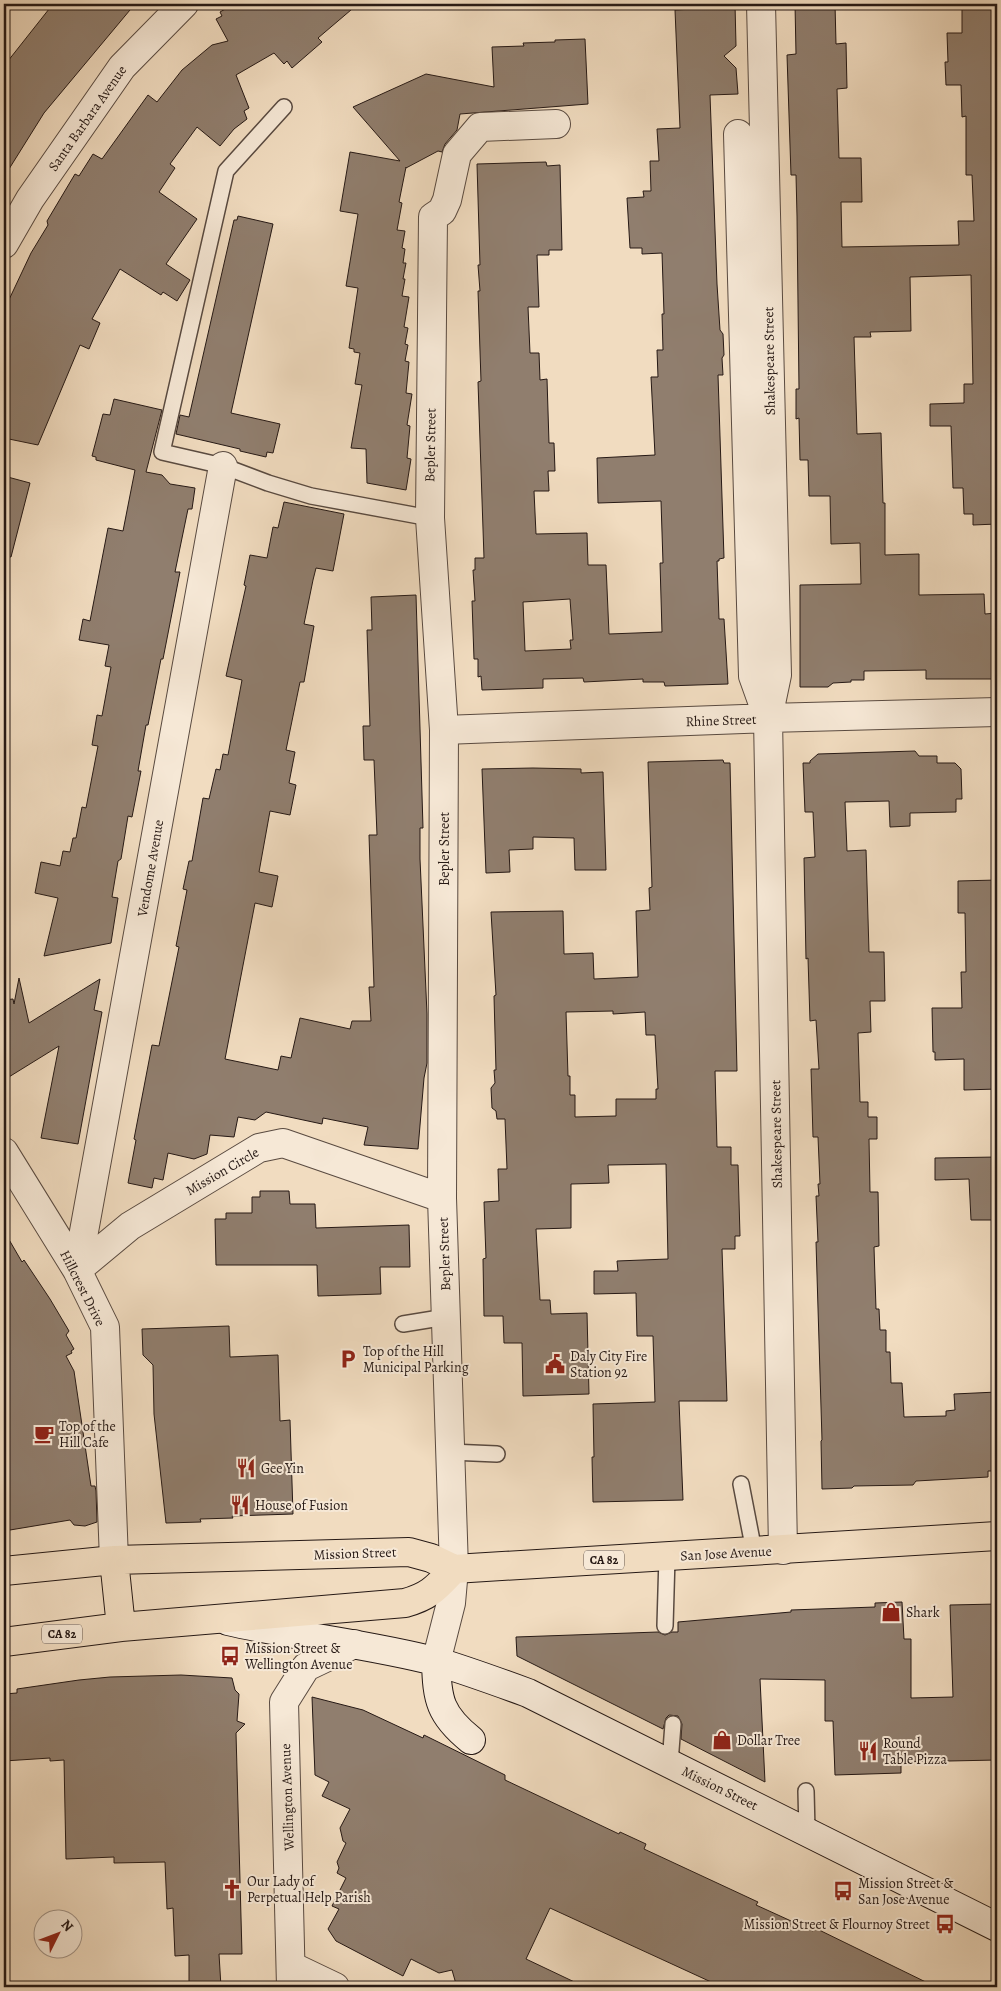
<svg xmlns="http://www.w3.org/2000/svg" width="1001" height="1991" font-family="Alegreya,serif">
<rect width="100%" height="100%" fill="#f1dcc0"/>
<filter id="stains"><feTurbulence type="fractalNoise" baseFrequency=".004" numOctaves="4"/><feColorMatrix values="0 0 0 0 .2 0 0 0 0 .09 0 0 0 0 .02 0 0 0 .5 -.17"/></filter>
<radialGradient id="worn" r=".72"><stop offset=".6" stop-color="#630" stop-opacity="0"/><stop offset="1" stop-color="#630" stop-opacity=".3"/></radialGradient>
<path fill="#907e6e" stroke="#261915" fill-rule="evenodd" d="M 53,4 L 135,4 L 44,113 L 4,177 L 4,66 Z
M 234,4 L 358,4 L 318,38 L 322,42 L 292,68 L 287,61 L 284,64 L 274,53 L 236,75 L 249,108 L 244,111 L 247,119 L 234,129 L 220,146 L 197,127 L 170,164 L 175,168 L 159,192 L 197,219 L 166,264 L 190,280 L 177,301 L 163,292 L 161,295 L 120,269 L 92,319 L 100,323 L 89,349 L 80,345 L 38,445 L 4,438 L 4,317 L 9,307 L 6,306 L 31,253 L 48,225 L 47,221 L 75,174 L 79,176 L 93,154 L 102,159 L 148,95 L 157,102 L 182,70 L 212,45 L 228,41 L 216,19 L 222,16 L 220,12 Z
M 693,4 L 735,4 L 736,46 L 724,56 L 736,68 L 738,94 L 710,95 L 717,284 L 720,330 L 723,334 L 724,355 L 722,358 L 723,375 L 718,375 L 724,558 L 719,559 L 719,561 L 717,561 L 719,619 L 724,619 L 728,684 L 665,686 L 664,682 L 643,682 L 643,679 L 584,682 L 583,678 L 543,679 L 543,688 L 482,690 L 481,676 L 478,677 L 478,659 L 474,659 L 472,601 L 475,601 L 473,570 L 475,570 L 475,558 L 484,558 L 478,382 L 481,381 L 478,291 L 480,291 L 478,265 L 480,265 L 477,164 L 546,162 L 547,166 L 560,165 L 562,250 L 549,250 L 549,255 L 537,255 L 539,307 L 528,307 L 530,353 L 539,353 L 540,380 L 547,379 L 549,443 L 554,443 L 555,471 L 548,471 L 549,491 L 534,491 L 536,534 L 587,533 L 588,565 L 606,565 L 609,634 L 662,632 L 660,563 L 663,563 L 661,501 L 598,503 L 597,458 L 655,455 L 651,377 L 658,377 L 657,350 L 663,350 L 662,314 L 664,314 L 662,253 L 642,254 L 642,248 L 630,248 L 627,198 L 644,197 L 643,191 L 651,191 L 650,161 L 659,161 L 657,129 L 680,128 L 675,10 L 693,9 ZM 570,599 L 573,640 L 570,640 L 571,649 L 525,651 L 523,602 Z
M 795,4 L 835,4 L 836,44 L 846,43 L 847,88 L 837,89 L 839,158 L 861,158 L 862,202 L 841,202 L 842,247 L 959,245 L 958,221 L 974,221 L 972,175 L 966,175 L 966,116 L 962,117 L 961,85 L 946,85 L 945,62 L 948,62 L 947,33 L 962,33 L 962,4 L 997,4 L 997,524 L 973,525 L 973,514 L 964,514 L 963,488 L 953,488 L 951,426 L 930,426 L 930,404 L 964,403 L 964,384 L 973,384 L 971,275 L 910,277 L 911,331 L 870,332 L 871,337 L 854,337 L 857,434 L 881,433 L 883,503 L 885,503 L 885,555 L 919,554 L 919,595 L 984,594 L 985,614 L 997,613 L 997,679 L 926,679 L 926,670 L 864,671 L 864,680 L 851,680 L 851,682 L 833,683 L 828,687 L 800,687 L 800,585 L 861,584 L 860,543 L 831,544 L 830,496 L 809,496 L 808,460 L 800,460 L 799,418 L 796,419 L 796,389 L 799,389 L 797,216 L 796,175 L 791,175 L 787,55 L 796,54 Z
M 585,39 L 588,104 L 460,114 L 457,130 L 445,144 L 442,152 L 438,151 L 406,168 L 406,167 L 399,202 L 402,203 L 397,230 L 405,231 L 402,248 L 405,249 L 403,263 L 406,263 L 403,279 L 405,279 L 402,296 L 409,297 L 404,327 L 408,328 L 405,344 L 408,345 L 405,361 L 409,362 L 406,393 L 412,394 L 407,425 L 410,426 L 407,458 L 411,459 L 406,490 L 367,483 L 366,449 L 351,448 L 362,385 L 355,384 L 360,353 L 354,352 L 354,349 L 349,348 L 358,288 L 346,286 L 358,214 L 340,211 L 350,152 L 400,161 L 353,107 L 426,74 L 494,87 L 492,47 L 524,46 L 523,43 L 555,42 L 555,40 Z
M 238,216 L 273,224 L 231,413 L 280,424 L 273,453 L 267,452 L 266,457 L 240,451 L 240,449 L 176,434 L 180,415 L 189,417 L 234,220 L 237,220 Z
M 114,399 L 162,410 L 146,472 L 162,475 L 170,484 L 195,488 L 192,509 L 188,509 L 175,572 L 180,572 L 163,659 L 161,659 L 148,725 L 146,725 L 138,771 L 141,771 L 132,817 L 128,816 L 121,859 L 118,861 L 112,897 L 118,898 L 111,943 L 44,956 L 58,898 L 35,893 L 41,862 L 60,866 L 63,851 L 70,852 L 73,838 L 76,838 L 82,807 L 86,808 L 98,746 L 92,745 L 97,715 L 102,716 L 111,667 L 105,666 L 109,645 L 79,640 L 83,619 L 90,621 L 108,528 L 123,531 L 135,470 L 96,460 L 96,457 L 92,456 L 103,414 L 110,415 Z
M 4,476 L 30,483 L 11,557 L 4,556 Z
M 284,502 L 344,514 L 333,571 L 316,568 L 313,580 L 304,624 L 314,626 L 304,682 L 300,682 L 286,750 L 295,752 L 289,783 L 296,785 L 290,815 L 270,811 L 259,872 L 278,876 L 272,907 L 255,903 L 225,1059 L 278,1070 L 281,1056 L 291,1058 L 300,1018 L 350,1029 L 352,1021 L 371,1021 L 369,987 L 374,987 L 369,835 L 377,835 L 374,760 L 364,760 L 363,726 L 370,726 L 367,630 L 372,630 L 371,597 L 416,595 L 423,828 L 420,828 L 420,859 L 427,1014 L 427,1063 L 424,1078 L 418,1149 L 364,1145 L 368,1127 L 323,1118 L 322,1124 L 266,1112 L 255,1120 L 238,1117 L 234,1137 L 210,1135 L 207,1154 L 194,1159 L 168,1153 L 163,1180 L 154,1178 L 152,1188 L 128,1183 L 136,1140 L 134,1139 L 152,1045 L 159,1046 L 179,947 L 176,946 L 187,890 L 183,889 L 189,861 L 192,861 L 203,798 L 209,799 L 216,769 L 220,770 L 223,754 L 228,755 L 242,680 L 226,676 L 246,586 L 244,585 L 250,555 L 267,558 L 273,527 L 278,528 Z
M 915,751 L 919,756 L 937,756 L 937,763 L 955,763 L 961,769 L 962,799 L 956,799 L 956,812 L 910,813 L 910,826 L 890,827 L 889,801 L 845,802 L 847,851 L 866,850 L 869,952 L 884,952 L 885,1001 L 870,1001 L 871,1032 L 858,1033 L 860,1102 L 868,1102 L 868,1117 L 877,1117 L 877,1139 L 869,1139 L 870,1192 L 878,1192 L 879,1246 L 874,1247 L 876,1309 L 879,1309 L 880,1330 L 886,1330 L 886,1352 L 890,1352 L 891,1383 L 902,1383 L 904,1417 L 946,1416 L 946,1411 L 955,1410 L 954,1394 L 997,1392 L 997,1471 L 988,1471 L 988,1477 L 916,1481 L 913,1485 L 854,1486 L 852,1488 L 822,1489 L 821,1441 L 822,1440 L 816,1242 L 818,1242 L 816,1196 L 819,1196 L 818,1184 L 820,1184 L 818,1137 L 813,1137 L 811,1069 L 819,1069 L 816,1020 L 810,1021 L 808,958 L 806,959 L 804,858 L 815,857 L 813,812 L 805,812 L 803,763 L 810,763 L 810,761 L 818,754 Z
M 723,760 L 724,763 L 730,763 L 737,1071 L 715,1071 L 717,1147 L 731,1147 L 731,1165 L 738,1165 L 740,1236 L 735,1236 L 735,1249 L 722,1249 L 727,1401 L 679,1401 L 683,1500 L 593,1502 L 592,1457 L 594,1457 L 593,1404 L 655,1402 L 653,1336 L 637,1336 L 636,1293 L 594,1294 L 594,1271 L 618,1271 L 617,1261 L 668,1259 L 666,1164 L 608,1165 L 609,1183 L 571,1184 L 571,1228 L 536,1229 L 540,1300 L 550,1300 L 551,1314 L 587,1313 L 589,1394 L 523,1396 L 522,1343 L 504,1343 L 503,1316 L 484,1316 L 483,1259 L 486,1258 L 484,1202 L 499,1201 L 498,1169 L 507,1169 L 505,1119 L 497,1119 L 496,1111 L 492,1108 L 491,1088 L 495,1083 L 494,1070 L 496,1070 L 494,996 L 496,995 L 491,912 L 563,911 L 564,954 L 593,953 L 594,979 L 638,977 L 636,911 L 650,910 L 649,888 L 652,887 L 648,762 ZM 613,1011 L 613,1014 L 645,1012 L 646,1035 L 655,1035 L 658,1089 L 656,1089 L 656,1099 L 616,1099 L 616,1116 L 575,1117 L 575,1095 L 570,1095 L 570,1076 L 568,1076 L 566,1012 Z
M 533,768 L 581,769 L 581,773 L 603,772 L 606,870 L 575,870 L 574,838 L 533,837 L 533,849 L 509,850 L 510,872 L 486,873 L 482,769 Z
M 997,880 L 997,1089 L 964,1090 L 964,1059 L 935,1060 L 935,1052 L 933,1052 L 932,1008 L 962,1008 L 961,972 L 966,972 L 965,913 L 958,913 L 958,881 Z
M 19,978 L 29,1023 L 100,979 L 94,1010 L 102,1012 L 78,1144 L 41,1138 L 59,1046 L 4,1080 L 4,1000 L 13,999 L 14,1004 Z
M 997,1157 L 997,1220 L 971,1220 L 969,1179 L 935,1180 L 935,1158 Z
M 260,1191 L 289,1191 L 290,1204 L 315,1204 L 316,1228 L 409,1225 L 410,1267 L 380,1267 L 381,1294 L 318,1296 L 317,1265 L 216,1265 L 215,1219 L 226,1219 L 226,1213 L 252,1213 L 252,1197 L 260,1197 Z
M 4,1231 L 22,1262 L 24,1260 L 50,1299 L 69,1331 L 66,1335 L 74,1349 L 71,1351 L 72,1353 L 66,1356 L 74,1371 L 91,1486 L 95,1486 L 96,1491 L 97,1522 L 85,1526 L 74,1525 L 70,1520 L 4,1531 Z
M 229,1326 L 230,1357 L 278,1355 L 280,1421 L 290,1420 L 293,1514 L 232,1516 L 233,1518 L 200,1519 L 201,1522 L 166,1523 L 154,1414 L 153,1365 L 143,1355 L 142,1329 Z
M 902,1602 L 904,1639 L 911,1639 L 911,1698 L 953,1697 L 950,1605 L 997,1604 L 997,1760 L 901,1762 L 901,1773 L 835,1775 L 833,1721 L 825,1721 L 825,1680 L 760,1679 L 765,1782 L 681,1739 L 682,1724 L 678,1716 L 669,1715 L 666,1718 L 663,1729 L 517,1656 L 516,1637 L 658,1632 L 665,1635 L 672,1632 L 678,1632 L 678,1622 L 791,1612 L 791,1610 L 875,1607 L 875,1603 Z
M 181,1675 L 232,1678 L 235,1690 L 239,1694 L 237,1721 L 245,1724 L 236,1733 L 242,1954 L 219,1954 L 221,1987 L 189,1987 L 189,1955 L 175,1956 L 173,1908 L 167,1909 L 165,1862 L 114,1863 L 114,1857 L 66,1859 L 64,1760 L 50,1761 L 50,1758 L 4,1761 L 4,1694 L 17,1693 L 17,1689 L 79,1680 L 110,1677 Z
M 312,1697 L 363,1710 L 423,1738 L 424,1735 L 505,1775 L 505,1780 L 619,1834 L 620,1832 L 646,1844 L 644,1849 L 758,1902 L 756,1905 L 813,1931 L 815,1928 L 936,1987 L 722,1987 L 550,1908 L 526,1959 L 585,1987 L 464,1987 L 456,1984 L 452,1970 L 439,1973 L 411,1959 L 403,1976 L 336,1941 L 328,1929 L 339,1909 L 332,1906 L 346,1878 L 337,1873 L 339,1868 L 337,1862 L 346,1843 L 343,1841 L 340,1828 L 350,1809 L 322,1796 L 329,1782 L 315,1775 Z"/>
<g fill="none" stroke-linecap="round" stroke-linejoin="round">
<defs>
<path id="service" d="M 284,107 L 226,171 L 162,452 L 223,466 L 268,483 L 311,496 L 430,518
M 403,1324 L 446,1317
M 450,1452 L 497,1454
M 741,1484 L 754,1551
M 665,1626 L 667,1557
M 670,1763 L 673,1724
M 806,1791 L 807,1831"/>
<path id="minor" d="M 761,4 L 777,675 L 768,718 L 783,1550
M 738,134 L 753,676 L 768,718
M 4,244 L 30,199 L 122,67 L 184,4
M 444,730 L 768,718 L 997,712
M 4,1152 L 77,1270 L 105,1327 L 114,1560
M 77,1270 L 223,466
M 77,1270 L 130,1226 L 259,1148 L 283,1143 L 442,1198
M 436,1662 L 451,1603 L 454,1569 L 442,1198 L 444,730 L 430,518 L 433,217 L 442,211 L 447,200 L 457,154 L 480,127 L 556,124
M 291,1966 L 335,1987
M 291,1987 L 284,1702 L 306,1667 L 354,1644"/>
<path id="secondary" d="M 228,1621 C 297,1637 369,1644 438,1662 C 468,1671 498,1682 528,1693 L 997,1927
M 436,1662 C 437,1700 440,1715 471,1740"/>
<path id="primary" d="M 114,1560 L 121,1627
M 4,1571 L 114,1560 L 409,1552 L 431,1558 L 454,1569 L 997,1536
M 4,1642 L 121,1627 L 405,1603 C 430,1596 436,1588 454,1569"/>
</defs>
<use href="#service" stroke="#594a40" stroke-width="18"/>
<use href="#minor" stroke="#594a40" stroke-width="30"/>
<use href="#secondary" stroke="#261915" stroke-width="30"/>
<use href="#primary" stroke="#261915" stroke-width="30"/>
<use href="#service" stroke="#f6e8d6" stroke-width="15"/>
<use href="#minor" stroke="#f6e8d6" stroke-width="28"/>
<use href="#secondary" stroke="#f6e8d6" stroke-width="28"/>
<use href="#primary" stroke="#f1dcc0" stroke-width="28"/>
</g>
<defs>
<symbol id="parking-bare" viewBox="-9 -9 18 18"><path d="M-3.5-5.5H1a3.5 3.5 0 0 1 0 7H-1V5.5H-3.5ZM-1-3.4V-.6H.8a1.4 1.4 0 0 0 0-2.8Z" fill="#8f2418" stroke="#f6e8d6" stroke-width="2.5" paint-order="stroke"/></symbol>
<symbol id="civic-bare" viewBox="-9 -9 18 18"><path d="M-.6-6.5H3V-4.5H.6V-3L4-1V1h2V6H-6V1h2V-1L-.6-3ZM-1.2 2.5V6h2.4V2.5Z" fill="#8f2418" stroke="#f6e8d6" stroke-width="2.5" paint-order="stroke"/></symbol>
<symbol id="cafe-bare" viewBox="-9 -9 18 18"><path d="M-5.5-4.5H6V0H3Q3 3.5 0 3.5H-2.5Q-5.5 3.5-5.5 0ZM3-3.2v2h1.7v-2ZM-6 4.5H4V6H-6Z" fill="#8f2418" stroke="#f6e8d6" stroke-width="2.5" paint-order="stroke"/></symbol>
<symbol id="restaurant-bare" viewBox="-9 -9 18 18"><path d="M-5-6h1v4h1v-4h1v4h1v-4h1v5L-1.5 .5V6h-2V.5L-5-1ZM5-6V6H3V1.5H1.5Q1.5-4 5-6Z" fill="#8f2418" stroke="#f6e8d6" stroke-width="2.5" paint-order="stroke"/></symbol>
<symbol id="shop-bare" viewBox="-9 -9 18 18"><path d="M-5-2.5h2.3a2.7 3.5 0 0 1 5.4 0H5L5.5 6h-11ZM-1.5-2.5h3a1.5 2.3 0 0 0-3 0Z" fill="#8f2418" stroke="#f6e8d6" stroke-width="2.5" paint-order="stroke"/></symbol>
<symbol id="bus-bare" viewBox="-9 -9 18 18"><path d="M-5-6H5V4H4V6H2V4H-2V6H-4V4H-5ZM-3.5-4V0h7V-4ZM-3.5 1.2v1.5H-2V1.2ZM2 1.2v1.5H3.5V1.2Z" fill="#8f2418" stroke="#f6e8d6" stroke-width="2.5" paint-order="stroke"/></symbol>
<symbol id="church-bare" viewBox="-9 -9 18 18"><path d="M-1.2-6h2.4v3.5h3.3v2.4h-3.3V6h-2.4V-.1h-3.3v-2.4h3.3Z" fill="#8f2418" stroke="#f6e8d6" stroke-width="2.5" paint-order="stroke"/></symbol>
</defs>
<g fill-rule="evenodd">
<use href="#parking-bare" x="334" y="1345" width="28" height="28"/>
<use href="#civic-bare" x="541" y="1350" width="28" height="28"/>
<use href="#cafe-bare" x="30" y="1420" width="28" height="28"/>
<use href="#restaurant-bare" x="232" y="1454" width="28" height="28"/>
<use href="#restaurant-bare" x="226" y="1491" width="28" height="28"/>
<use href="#shop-bare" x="877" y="1598" width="28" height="28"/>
<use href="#bus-bare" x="216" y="1642" width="28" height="28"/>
<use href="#shop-bare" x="708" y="1726" width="28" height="28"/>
<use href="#restaurant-bare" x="854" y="1737" width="28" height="28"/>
<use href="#church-bare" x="218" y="1875" width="28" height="28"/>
<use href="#bus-bare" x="829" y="1877" width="28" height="28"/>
<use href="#bus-bare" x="931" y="1910" width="28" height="28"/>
</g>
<g text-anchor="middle" stroke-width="4" stroke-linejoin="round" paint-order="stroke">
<g fill="#f6e8d6" stroke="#64574f" stroke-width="1">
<rect x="584" y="1550.5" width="40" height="19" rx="4"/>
<rect x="42" y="1624.5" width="40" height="19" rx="4"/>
</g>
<g font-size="12" font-weight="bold" fill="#261915">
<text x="604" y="1564">CA 82</text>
<text x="62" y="1638">CA 82</text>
</g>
<g font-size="14" fill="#261915" stroke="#f6e8d6">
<text transform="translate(87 118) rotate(-55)" y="5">Santa Barbara Avenue</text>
<text transform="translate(769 361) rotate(-91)" y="5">Shakespeare Street</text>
<text transform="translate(430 445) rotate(-89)" y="5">Bepler Street</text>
<text transform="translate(721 720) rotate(-2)" y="5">Rhine Street</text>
<text transform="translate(444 849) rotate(-90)" y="5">Bepler Street</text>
<text transform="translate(150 868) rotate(-80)" y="5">Vendome Avenue</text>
<text transform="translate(776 1134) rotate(-91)" y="5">Shakespeare Street</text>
<text transform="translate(222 1171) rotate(-30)" y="5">Mission Circle</text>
<text transform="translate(444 1254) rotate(-92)" y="5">Bepler Street</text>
<text transform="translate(83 1288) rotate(63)" y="5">Hillcrest Drive</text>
<text transform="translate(355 1553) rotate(-2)" y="5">Mission Street</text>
<text transform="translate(726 1553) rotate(-3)" y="5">San Jose Avenue</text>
<text transform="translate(720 1788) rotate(26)" y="5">Mission Street</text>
<text transform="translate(287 1797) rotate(-92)" y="5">Wellington Avenue</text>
</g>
<g font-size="14" fill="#261915" stroke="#f6e8d6" text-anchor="start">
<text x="363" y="1356">Top of the Hill<tspan x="363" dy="16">Municipal Parking</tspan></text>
<text x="570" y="1361">Daly City Fire<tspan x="570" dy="16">Station 92</tspan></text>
<text x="59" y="1431">Top of the<tspan x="59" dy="16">Hill Cafe</tspan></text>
<text x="261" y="1473">Gee Yin</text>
<text x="255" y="1510">House of Fusion</text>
<text x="906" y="1617">Shark</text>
<text x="245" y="1653">Mission Street &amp;<tspan x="245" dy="16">Wellington Avenue</tspan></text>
<text x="737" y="1745">Dollar Tree</text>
<text x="883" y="1748">Round<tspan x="883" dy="16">Table Pizza</tspan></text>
<text x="247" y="1886">Our Lady of<tspan x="247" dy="16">Perpetual Help Parish</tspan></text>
<text x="858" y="1888">Mission Street &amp;<tspan x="858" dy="16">San Jose Avenue</tspan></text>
<text x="930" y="1929" text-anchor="end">Mission Street &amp; Flournoy Street</text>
</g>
</g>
<rect width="1001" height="1991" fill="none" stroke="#f1dcc0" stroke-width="20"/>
<rect x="5" y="5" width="991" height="1981" fill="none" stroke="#261915" stroke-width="2.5"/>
<rect x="10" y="10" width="981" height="1971" fill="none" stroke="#261915"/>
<g transform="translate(58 1934) rotate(48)"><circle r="24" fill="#f6e8d6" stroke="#a39589"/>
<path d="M0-4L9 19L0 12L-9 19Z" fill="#8f2418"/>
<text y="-8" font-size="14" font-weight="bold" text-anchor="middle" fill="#261915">N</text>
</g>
<rect width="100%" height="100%" filter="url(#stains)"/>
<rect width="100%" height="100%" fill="url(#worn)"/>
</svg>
